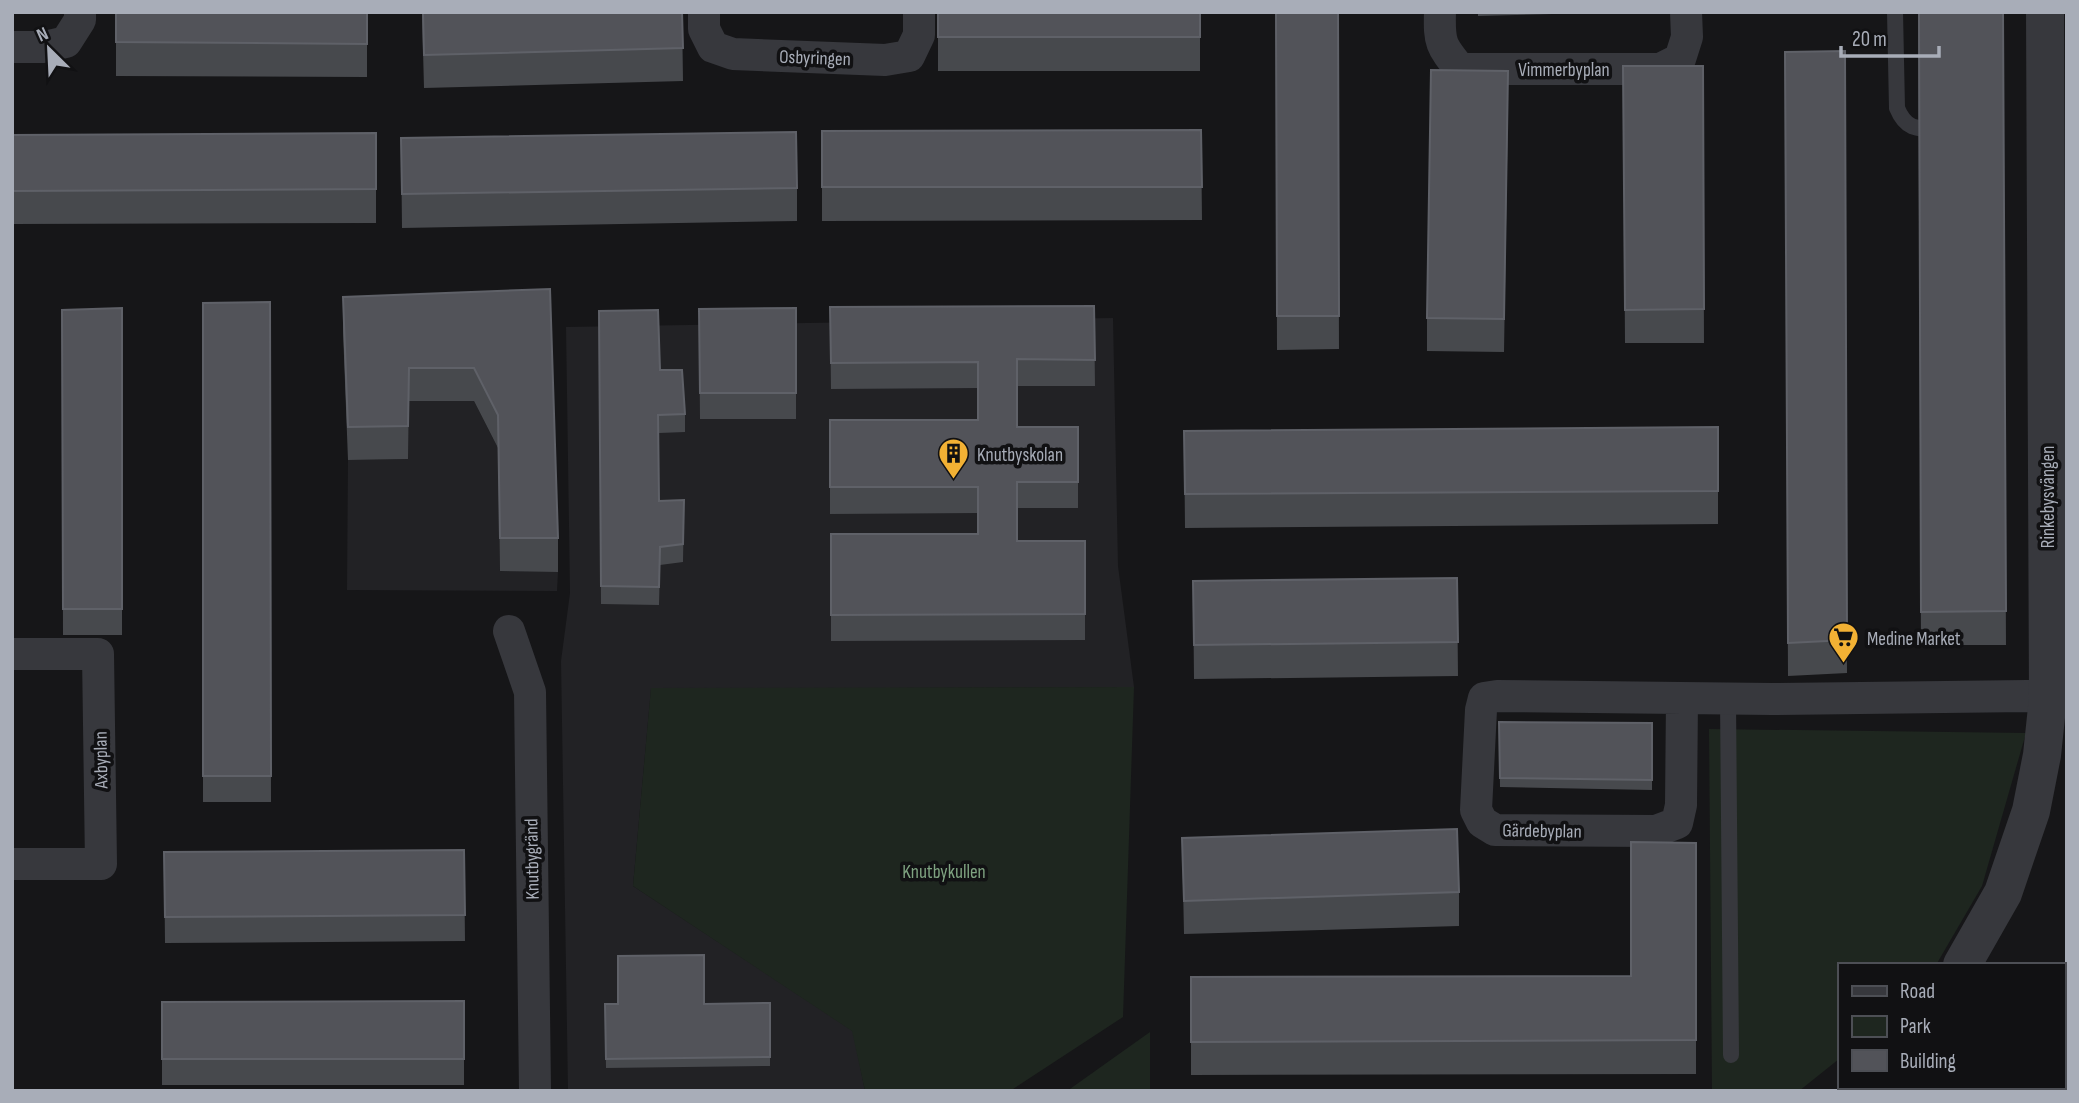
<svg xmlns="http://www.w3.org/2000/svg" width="2079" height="1103" font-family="'Sofia Sans Condensed',sans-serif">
<rect width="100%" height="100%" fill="#161618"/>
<path fill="#222225" d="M 1113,318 L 1118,566 L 1134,687 L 651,689 L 633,886 L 853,1031 L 865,1091 L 568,1091 L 561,661 L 570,593 L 566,327 Z
M 409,401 L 474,401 L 498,448 L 500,571 L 558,572 L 557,591 L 347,590 L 348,460 L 408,459 Z"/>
<path fill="#1e261f" d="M 1134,687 L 1123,1017 L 1010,1091 L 865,1091 L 852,1031 L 633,886 L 651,688 Z
M 1709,729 L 2026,733 L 1982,886 L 1936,965 L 1839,965 L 1839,1059 L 1799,1091 L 1692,1091 L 1712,1090 Z
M 1150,1032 L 1150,1091 L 1067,1091 Z"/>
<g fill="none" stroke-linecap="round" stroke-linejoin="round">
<path stroke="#37383d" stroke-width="16" d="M 1895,12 L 1897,108 C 1906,130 1917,129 1939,129
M 1728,699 L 1731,1055"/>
<path stroke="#37383d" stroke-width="32" d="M 704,12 L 704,29 L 713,47 L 733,54 L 885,60 L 909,56 L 919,35 L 919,12
M 1440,12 C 1439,43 1441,46 1460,69 L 1660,69 L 1680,59 L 1687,37 L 1686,12
M 12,47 L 44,47 L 66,42 L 80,20 L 80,12
M 509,631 L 530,692 L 535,1091
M 12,654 L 98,654 L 101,864 L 12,864
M 1682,699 L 1681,805 L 1677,823 L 1656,831 L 1495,830 L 1482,822 L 1476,810 L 1481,710 L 1484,698 L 1497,696 L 1772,699 L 2027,696 L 2048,698"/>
<path stroke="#37383d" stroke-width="38" d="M 1962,965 L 2003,893 L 2031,811 L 2042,755 L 2048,698 L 2045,12
M 1874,1091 L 1877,1087"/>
</g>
<path fill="#47494d" d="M 116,12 L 367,12 L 367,77 L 116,76 Z
M 422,12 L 682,12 L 683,81 L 424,88 Z
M 938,12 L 1200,12 L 1200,71 L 938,71 Z
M 1276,12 L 1338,12 L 1339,349 L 1277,350 Z
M 1478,12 L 1627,12 L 1478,16 Z
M 1918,12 L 2003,12 L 2006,645 L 1921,645 Z
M 1845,51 L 1847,673 L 1788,676 L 1785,52 Z
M 1623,66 L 1703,66 L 1704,343 L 1625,343 Z
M 1508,104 L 1504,352 L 1427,351 L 1427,318 Z
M 1201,130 L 1202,220 L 822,221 L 822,131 Z
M 376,133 L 376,223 L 12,224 L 12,135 Z
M 401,138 L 797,188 L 797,221 L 402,228 Z
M 550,289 L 558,538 L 558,572 L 500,571 L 498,448 L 474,401 L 409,401 L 408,459 L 348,460 L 343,331 L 343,297 Z
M 270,302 L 271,802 L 203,802 L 203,303 Z
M 1094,306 L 1095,386 L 1017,386 L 1017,427 L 1078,427 L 1078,508 L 1017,508 L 1017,541 L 1085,541 L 1085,640 L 831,641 L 831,534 L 978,534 L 978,513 L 830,514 L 830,420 L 978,420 L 978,388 L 831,389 L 830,307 Z
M 122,308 L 122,635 L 63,635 L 62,310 Z
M 796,308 L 796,419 L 700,419 L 699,309 Z
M 599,311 L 685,414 L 685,432 L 659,433 L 659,501 L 684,500 L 683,562 L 660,565 L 659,605 L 601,604 Z
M 1718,427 L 1718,524 L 1185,528 L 1184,431 Z
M 1457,578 L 1458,676 L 1194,679 L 1193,581 Z
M 1499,722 L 1652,723 L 1652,790 L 1500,787 Z
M 1182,838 L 1459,892 L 1459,926 L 1184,934 Z
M 1696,843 L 1696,1074 L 1191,1075 L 1191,977 L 1631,976 Z
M 464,850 L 465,941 L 165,943 L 164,852 Z
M 464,1001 L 464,1085 L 162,1085 L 162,1002 Z
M 770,1003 L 770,1066 L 606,1068 L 605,1004 Z"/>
<path fill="#525359" stroke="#5f6168" stroke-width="2" d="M 116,12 L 367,12 L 367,44 L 116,42 Z
M 423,12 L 682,12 L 683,48 L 424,55 Z
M 938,12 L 1200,12 L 1200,37 L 938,37 Z
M 1276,12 L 1338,12 L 1339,316 L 1277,316 Z
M 1919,12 L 2003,12 L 2006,611 L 1921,612 Z
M 1845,51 L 1847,640 L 1788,643 L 1785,52 Z
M 1623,66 L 1703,66 L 1704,309 L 1625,310 Z
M 1431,70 L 1508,71 L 1504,319 L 1427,318 Z
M 1201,130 L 1202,187 L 822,187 L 822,131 Z
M 796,132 L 797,188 L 402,194 L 401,138 Z
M 376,133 L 376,189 L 12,191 L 12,135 Z
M 550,289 L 558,538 L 500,538 L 498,415 L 474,368 L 409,368 L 408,426 L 348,427 L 343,297 Z
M 270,302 L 271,776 L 203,776 L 203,303 Z
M 1094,306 L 1095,360 L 1017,359 L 1017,427 L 1078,427 L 1078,482 L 1017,482 L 1017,541 L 1085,541 L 1085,614 L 831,615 L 831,534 L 978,534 L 978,487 L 830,487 L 830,420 L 978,420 L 978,362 L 831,363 L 830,307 Z
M 122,308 L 122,609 L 63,609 L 62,310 Z
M 796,308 L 796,393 L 700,393 L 699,309 Z
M 658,310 L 660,370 L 682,370 L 685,414 L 658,415 L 659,501 L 684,500 L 683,544 L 660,547 L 659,587 L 601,586 L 599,311 Z
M 1718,427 L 1718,491 L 1185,494 L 1184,431 Z
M 1457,578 L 1458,642 L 1194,645 L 1193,581 Z
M 1499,722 L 1652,723 L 1652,780 L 1500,778 Z
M 1457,829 L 1459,892 L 1184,901 L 1182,838 Z
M 1631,842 L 1696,843 L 1696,1040 L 1191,1042 L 1191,977 L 1631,976 Z
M 464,850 L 465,915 L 165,917 L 164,852 Z
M 704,955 L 704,1004 L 770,1003 L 770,1057 L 606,1059 L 605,1004 L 618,1004 L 618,956 Z
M 464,1001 L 464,1059 L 162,1059 L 162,1002 Z"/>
<defs>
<symbol id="building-pin" viewBox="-11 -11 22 30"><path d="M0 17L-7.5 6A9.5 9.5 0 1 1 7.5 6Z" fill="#f2b134" stroke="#111113"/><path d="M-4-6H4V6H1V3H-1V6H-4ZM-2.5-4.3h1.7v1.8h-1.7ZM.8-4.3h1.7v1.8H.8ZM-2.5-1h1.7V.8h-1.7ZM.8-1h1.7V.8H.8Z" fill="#111"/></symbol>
<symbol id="supermarket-pin" viewBox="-11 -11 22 30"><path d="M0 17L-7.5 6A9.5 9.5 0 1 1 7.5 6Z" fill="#f2b134" stroke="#111113"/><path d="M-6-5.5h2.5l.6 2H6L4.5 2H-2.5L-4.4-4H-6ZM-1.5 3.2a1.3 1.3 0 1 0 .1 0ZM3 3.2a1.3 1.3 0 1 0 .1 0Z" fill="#111"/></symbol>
</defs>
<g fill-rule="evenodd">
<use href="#building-pin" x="936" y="436" width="35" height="47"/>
<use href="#supermarket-pin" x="1826" y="620" width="35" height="47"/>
</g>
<g text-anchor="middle" stroke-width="7" stroke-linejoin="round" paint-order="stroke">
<g font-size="19" fill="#a8adb8" stroke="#111113">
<text transform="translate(815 57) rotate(2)" y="7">Osbyringen</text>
<text x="1564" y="76">Vimmerbyplan</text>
<text transform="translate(2047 497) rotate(-90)" y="7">Rinkebysvängen</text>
<text transform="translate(100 760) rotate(-91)" y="7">Axbyplan</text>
<text transform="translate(1542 830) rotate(1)" y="7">Gärdebyplan</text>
<text transform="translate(531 859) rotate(-91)" y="7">Knutbygränd</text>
</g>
<g font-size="19" fill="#a8adb8" stroke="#111113" text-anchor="start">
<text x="977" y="461">Knutbyskolan</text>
<text x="1867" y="645">Medine Market</text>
</g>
<g font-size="19" fill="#7fa381" stroke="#111113">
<text x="944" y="878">Knutbykullen</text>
</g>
</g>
<rect width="2079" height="1103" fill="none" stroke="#a8adb8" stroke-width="28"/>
<rect x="1838" y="963" width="228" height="126" fill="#111113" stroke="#4d4f55" stroke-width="2"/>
<rect x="1852" y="986" width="35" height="10" fill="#37383d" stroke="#4d4f55" stroke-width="2"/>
<text x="1900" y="998" font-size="21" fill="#a8adb8">Road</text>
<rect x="1852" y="1016" width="35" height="21" fill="#1e261f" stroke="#4d4f55" stroke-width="2"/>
<text x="1900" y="1033" font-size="21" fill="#a8adb8">Park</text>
<rect x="1852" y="1050" width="35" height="21" fill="#525359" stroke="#4d4f55" stroke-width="2"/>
<text x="1900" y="1068" font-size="21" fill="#a8adb8">Building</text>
<g transform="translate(49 49) rotate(336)" stroke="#111113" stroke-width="5" paint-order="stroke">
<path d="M0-5L12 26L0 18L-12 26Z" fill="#a8adb8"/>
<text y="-10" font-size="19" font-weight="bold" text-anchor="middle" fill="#a8adb8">N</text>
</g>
<path d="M1841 46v10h98v-10" fill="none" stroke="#a8adb8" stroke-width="3.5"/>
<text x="1852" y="46" font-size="21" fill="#a8adb8" stroke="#111113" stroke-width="5" paint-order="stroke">20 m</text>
</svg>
